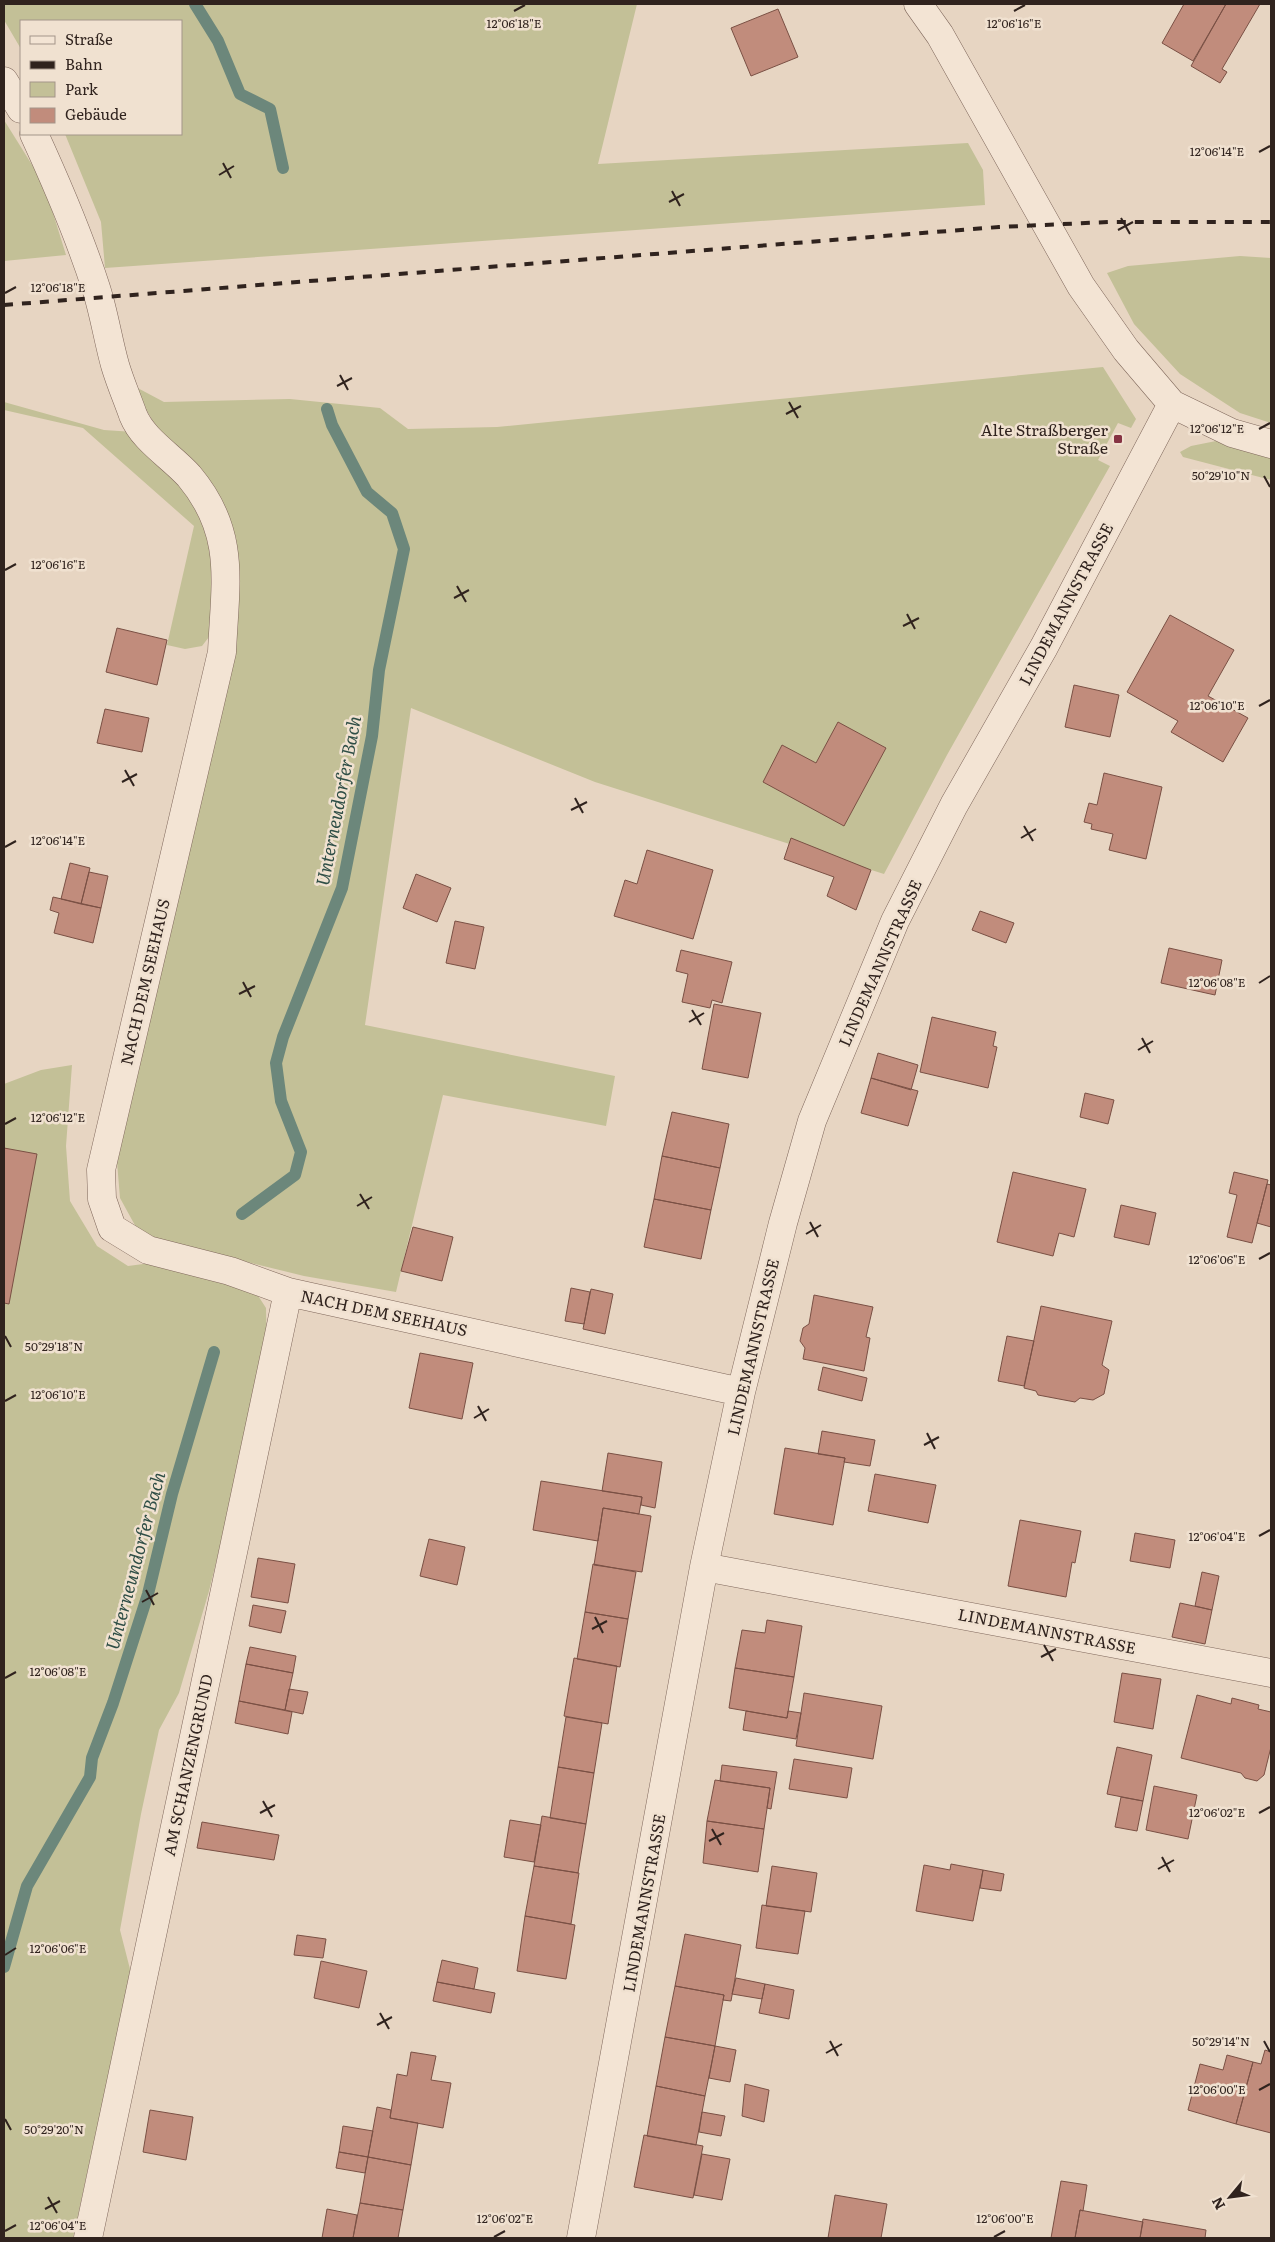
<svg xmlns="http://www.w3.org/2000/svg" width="1275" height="2242" font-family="Literata,serif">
<rect width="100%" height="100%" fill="#e7d5c2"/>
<path fill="#c3c097" d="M 4,4 L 637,4 L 598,164 L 968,143 L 983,170 L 985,205 L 105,268 L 101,222 L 65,134 L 181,134 L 181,21 L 21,21 L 21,49 L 4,20 Z
M 4,120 L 44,184 L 66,255 L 4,261 Z
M 1240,256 L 1271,258 L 1271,423 L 1240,413 L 1180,374 L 1134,324 L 1107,273 L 1128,266 Z
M 1103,367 L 1136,419 L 1131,428 L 1118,423 L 1098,460 L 1110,466 L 947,755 L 884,874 L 595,782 L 411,708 L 365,1025 L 615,1076 L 606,1126 L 443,1095 L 396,1292 L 304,1276 L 219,1255 L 161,1245 L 137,1229 L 120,1198 L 116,1150 L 237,567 L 132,385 L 164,402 L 290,399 L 380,408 L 408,429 L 497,427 Z
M 4,402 L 104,430 L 134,432 L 187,489 L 220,557 L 212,633 L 202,646 L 185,649 L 167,645 L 194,526 L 83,428 L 4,410 Z
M 1216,441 L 1271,458 L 1271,480 L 1183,457 L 1180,452 L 1191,446 Z
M 72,1065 L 66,1146 L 70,1201 L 97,1246 L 128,1266 L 151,1263 L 210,1276 L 257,1294 L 266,1308 L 267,1357 L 209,1591 L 179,1693 L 159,1730 L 141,1814 L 120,1930 L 131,1973 L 73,2238 L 4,2238 L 4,1084 L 41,1070 Z"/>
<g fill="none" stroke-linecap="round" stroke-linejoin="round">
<path stroke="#6c877b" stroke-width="12" d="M 195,4 L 218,41 L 240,94 L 270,109 L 283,168
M 242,1214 L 295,1175 L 301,1152 L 281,1101 L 276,1063 L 283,1037 L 342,888 L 372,736 L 379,670 L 404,549 L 392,513 L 367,492 L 332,425 L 327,409
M 4,1967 L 27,1886 L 90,1777 L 92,1758 L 113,1703 L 148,1594 L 172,1494 L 214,1352"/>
</g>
<path fill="#c18c7c" stroke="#7a5044" d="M 1184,4 L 1226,4 L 1193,61 L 1162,43 Z
M 1226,4 L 1260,4 L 1222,69 L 1227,72 L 1220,83 L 1191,66 Z
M 778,9 L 798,57 L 751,76 L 731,28 Z
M 1170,615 L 1234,650 L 1208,696 L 1248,718 L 1223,762 L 1171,732 L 1178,721 L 1127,692 Z
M 117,628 L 167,640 L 157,685 L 106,672 Z
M 1074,685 L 1119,695 L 1110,737 L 1065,727 Z
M 105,709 L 149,718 L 142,752 L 97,743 Z
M 838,722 L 886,748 L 844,826 L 763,782 L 782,745 L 816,763 Z
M 1104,773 L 1162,787 L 1146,859 L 1109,850 L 1113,834 L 1091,829 L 1092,824 L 1084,822 L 1089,803 L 1097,805 Z
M 791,838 L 871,870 L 856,910 L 827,896 L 834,877 L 784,859 Z
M 647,850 L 713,870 L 693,939 L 614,916 L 625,880 L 637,884 Z
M 70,863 L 90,868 L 81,904 L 61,899 Z
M 89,872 L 108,876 L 101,908 L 81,904 Z
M 416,874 L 451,888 L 437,922 L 403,908 Z
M 53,897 L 101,908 L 93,943 L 54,933 L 59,913 L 50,910 Z
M 980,911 L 1014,923 L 1006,943 L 972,930 Z
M 455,921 L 484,927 L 475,969 L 446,963 Z
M 1169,948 L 1222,960 L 1215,995 L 1161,983 Z
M 681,950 L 732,962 L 722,1003 L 712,1000 L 710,1008 L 682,1002 L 688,974 L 676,971 Z
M 714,1004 L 761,1013 L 748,1078 L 702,1069 Z
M 932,1017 L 996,1032 L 993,1046 L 997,1047 L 988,1088 L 920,1072 Z
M 878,1053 L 918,1065 L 911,1090 L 871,1078 Z
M 871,1078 L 918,1091 L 908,1126 L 861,1113 Z
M 1085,1093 L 1114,1100 L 1108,1124 L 1080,1117 Z
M 672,1112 L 729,1124 L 720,1168 L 662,1156 Z
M 4,1148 L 37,1154 L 9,1304 L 4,1303 Z
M 662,1156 L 720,1168 L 711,1210 L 654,1199 Z
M 1013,1172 L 1086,1189 L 1074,1237 L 1059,1233 L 1053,1256 L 997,1242 Z
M 1234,1172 L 1268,1180 L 1252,1243 L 1227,1237 L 1237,1195 L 1229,1193 Z
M 1267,1184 L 1271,1185 L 1271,1227 L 1257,1223 Z
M 654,1199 L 711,1210 L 701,1259 L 644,1247 Z
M 1121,1205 L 1156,1213 L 1149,1245 L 1114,1237 Z
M 413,1227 L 453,1237 L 442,1281 L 401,1271 Z
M 571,1288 L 590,1292 L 584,1324 L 565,1321 Z
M 591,1289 L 613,1294 L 605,1334 L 583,1329 Z
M 814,1295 L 873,1307 L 866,1337 L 870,1338 L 864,1371 L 803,1359 L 805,1348 L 800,1341 L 803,1328 L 809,1324 Z
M 1041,1306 L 1112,1321 L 1102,1365 L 1109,1370 L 1104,1394 L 1093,1400 L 1080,1398 L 1075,1402 L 1038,1395 L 1036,1391 L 1024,1388 Z
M 1007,1336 L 1034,1341 L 1024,1386 L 998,1381 Z
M 420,1353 L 473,1363 L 462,1419 L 409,1408 Z
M 823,1367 L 867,1378 L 862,1401 L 818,1390 Z
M 822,1431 L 875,1440 L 870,1466 L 844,1462 L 845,1458 L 818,1454 Z
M 785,1448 L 845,1458 L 833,1525 L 774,1514 Z
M 608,1453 L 662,1462 L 655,1508 L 641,1505 L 642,1497 L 602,1491 Z
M 875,1474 L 936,1485 L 928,1523 L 868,1511 Z
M 541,1481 L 642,1497 L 639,1514 L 603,1508 L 598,1541 L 533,1530 Z
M 603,1508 L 651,1516 L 642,1572 L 594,1565 Z
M 1020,1520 L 1081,1531 L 1075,1563 L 1072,1562 L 1066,1597 L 1008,1586 Z
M 1135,1533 L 1175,1540 L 1170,1568 L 1130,1561 Z
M 429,1539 L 465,1547 L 457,1585 L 420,1576 Z
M 258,1558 L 295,1564 L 288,1603 L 251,1597 Z
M 593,1564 L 636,1572 L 628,1619 L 585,1612 Z
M 1202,1572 L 1219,1576 L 1212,1610 L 1195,1606 Z
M 1180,1603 L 1212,1610 L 1205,1644 L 1172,1637 Z
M 253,1605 L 286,1611 L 281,1633 L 249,1626 Z
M 585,1612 L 628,1619 L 620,1667 L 577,1659 Z
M 767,1620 L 802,1626 L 794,1677 L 735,1668 L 742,1630 L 765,1633 Z
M 250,1647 L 296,1656 L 293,1673 L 246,1664 Z
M 574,1658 L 617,1666 L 608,1724 L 564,1716 Z
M 246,1664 L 293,1673 L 285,1710 L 239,1701 Z
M 735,1668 L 794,1677 L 787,1718 L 729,1708 Z
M 1122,1673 L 1161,1679 L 1153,1729 L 1114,1722 Z
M 289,1689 L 308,1692 L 303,1714 L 285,1710 Z
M 804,1693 L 882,1706 L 873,1759 L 796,1746 Z
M 1197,1695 L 1231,1704 L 1232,1698 L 1259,1705 L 1258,1709 L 1271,1712 L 1271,1747 L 1264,1775 L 1257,1781 L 1245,1778 L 1241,1773 L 1181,1758 Z
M 239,1701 L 292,1712 L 288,1734 L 235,1723 Z
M 746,1711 L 787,1718 L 788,1711 L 801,1713 L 796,1739 L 743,1730 Z
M 566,1717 L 602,1723 L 594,1773 L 558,1767 Z
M 1117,1747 L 1152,1755 L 1143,1801 L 1107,1794 Z
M 794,1759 L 852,1768 L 847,1798 L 789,1789 Z
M 722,1765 L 777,1772 L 771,1809 L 767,1808 L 770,1788 L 720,1781 Z
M 558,1767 L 594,1773 L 586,1824 L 550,1818 Z
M 715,1780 L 770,1788 L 764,1829 L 707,1821 Z
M 1154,1786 L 1197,1795 L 1188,1839 L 1146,1830 Z
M 1121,1797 L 1143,1801 L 1137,1831 L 1115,1827 Z
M 542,1816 L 586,1824 L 578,1873 L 534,1866 Z
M 510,1820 L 541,1825 L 534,1862 L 504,1857 Z
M 707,1821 L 764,1829 L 758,1872 L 703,1863 Z
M 202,1822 L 279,1835 L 274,1860 L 197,1848 Z
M 951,1864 L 983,1870 L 973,1921 L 916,1911 L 924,1865 L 950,1870 Z
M 534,1866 L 579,1873 L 571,1924 L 525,1916 Z
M 772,1866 L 817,1873 L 811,1912 L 766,1906 Z
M 983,1870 L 1004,1874 L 1001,1891 L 980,1888 Z
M 762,1905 L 805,1911 L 798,1954 L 756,1948 Z
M 525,1916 L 575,1925 L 566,1979 L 517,1971 Z
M 685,1934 L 741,1945 L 731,2001 L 723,2000 L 724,1995 L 675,1986 Z
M 297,1935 L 326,1939 L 323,1958 L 294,1955 Z
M 442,1960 L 478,1968 L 474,1989 L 437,1982 Z
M 321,1961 L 367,1971 L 359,2008 L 314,1998 Z
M 736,1978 L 765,1984 L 762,1999 L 732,1994 Z
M 437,1982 L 495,1993 L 491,2013 L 433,2001 Z
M 765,1984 L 794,1990 L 789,2019 L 759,2013 Z
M 675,1986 L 724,1995 L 715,2046 L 665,2037 Z
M 665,2037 L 715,2046 L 705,2096 L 656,2086 Z
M 715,2046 L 736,2050 L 730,2082 L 709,2078 Z
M 1265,2050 L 1271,2052 L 1271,2133 L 1236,2124 L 1253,2062 L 1261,2064 Z
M 411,2052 L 436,2056 L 431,2080 L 451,2083 L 443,2128 L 390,2118 L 397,2074 L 407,2076 Z
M 1227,2055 L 1253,2062 L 1236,2124 L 1188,2110 L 1200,2064 L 1223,2070 Z
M 745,2084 L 769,2090 L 764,2122 L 742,2116 Z
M 656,2086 L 705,2096 L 696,2145 L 647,2136 Z
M 377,2107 L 391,2110 L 390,2118 L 418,2123 L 411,2165 L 368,2157 Z
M 150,2110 L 193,2117 L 186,2160 L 143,2152 Z
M 702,2112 L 725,2116 L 721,2136 L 699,2132 Z
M 343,2126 L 373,2131 L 368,2157 L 339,2152 Z
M 644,2135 L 703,2146 L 693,2198 L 634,2187 Z
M 339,2152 L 368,2157 L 365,2173 L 336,2168 Z
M 702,2154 L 730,2159 L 722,2200 L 694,2195 Z
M 368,2157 L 411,2165 L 403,2210 L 360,2203 Z
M 1061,2181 L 1087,2185 L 1083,2211 L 1080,2210 L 1075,2238 L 1051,2238 Z
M 835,2195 L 887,2204 L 881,2238 L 828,2238 Z
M 360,2203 L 403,2210 L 398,2238 L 353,2238 Z
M 327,2209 L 357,2215 L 353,2238 L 322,2238 Z
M 1080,2210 L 1143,2222 L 1140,2238 L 1075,2238 Z
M 1143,2219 L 1206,2230 L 1205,2238 L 1140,2238 Z"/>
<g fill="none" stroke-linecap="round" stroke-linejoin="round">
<defs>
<path id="minor" d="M 918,4 L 940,35 L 1081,286 L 1126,350 L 1172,404 L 1232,433 L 1271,444
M 4,81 L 21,109
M 34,134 C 57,184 79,235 96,288 C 104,313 108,340 115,365 C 120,382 127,398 133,415 C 143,440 171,456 189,476 C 237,533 225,583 222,652 L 101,1170 L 102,1199 L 112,1228 L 148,1250 L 230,1271 L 288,1292 L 741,1392
M 704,1567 L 1271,1673
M 88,2238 L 288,1292
M 581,2238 L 704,1567 L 741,1392 L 783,1223 L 812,1121 L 895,921 L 954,805 L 1044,647 L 1172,404"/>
</defs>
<use href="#minor" stroke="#7f675b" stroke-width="29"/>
<use href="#minor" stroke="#f3e4d4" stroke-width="28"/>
<path stroke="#30231e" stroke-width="4" stroke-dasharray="9 9" stroke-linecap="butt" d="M 4,305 L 999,227 L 1109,222 L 1271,222"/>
</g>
<path fill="none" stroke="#30231e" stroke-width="2" d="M 514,11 L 525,5M 1014,11 L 1025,5M 1259,152 L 1270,146M 223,163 L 231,178M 219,175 L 234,166M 672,191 L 680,206M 669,202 L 684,194M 1121,218 L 1130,234M 1118,230 L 1133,222M 5,293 L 16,287M 340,375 L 348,390M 337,386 L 352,378M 789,402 L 798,418M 786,414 L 801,406M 1259,429 L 1270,423M 1264,476 L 1270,487M 5,570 L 16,564M 457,586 L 466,602M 454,598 L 469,590M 907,614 L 915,629M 903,626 L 919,618M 1259,706 L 1270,700M 125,770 L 134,786M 122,782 L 137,774M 575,798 L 583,813M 571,810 L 587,802M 1024,826 L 1033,841M 1021,838 L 1036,829M 5,847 L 16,841M 243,982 L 251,997M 1259,983 L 1270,976M 239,994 L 255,986M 692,1010 L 701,1025M 689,1022 L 704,1013M 1142,1038 L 1150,1053M 1138,1050 L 1153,1041M 5,1124 L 16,1118M 360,1194 L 369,1209M 357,1206 L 372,1197M 810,1222 L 818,1237M 806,1234 L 821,1225M 1259,1259 L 1270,1253M 5,1336 L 11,1347M 5,1401 L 16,1395M 478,1406 L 486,1421M 474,1418 L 489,1409M 927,1433 L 935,1449M 924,1445 L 939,1437M 1259,1536 L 1270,1530M 146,1590 L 154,1605M 142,1602 L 158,1593M 595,1617 L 603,1633M 592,1629 L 607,1621M 1044,1645 L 1053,1661M 1041,1657 L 1056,1649M 5,1678 L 16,1672M 263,1801 L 272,1817M 260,1813 L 275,1805M 1259,1813 L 1270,1807M 712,1829 L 721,1845M 709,1841 L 724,1833M 1162,1857 L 1170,1872M 1158,1869 L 1174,1860M 5,1955 L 16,1948M 380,2013 L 389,2029M 377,2025 L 392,2017M 830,2041 L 838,2056M 1264,2041 L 1270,2052M 826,2053 L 842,2044M 1259,2090 L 1270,2084M 5,2119 L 11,2130M 48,2197 L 57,2213M 45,2209 L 60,2201M 5,2231 L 16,2225M 494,2237 L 505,2231M 994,2237 L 1005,2231"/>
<rect fill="#863343" stroke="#f0e1d0" stroke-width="2" x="1113" y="434" width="10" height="10" rx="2.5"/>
<g text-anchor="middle" stroke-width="5" stroke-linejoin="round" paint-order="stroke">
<g font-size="16" fill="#30231e" stroke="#f0e1d0" text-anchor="end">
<text x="1108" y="436">Alte Straßberger<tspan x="1108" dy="18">Straße</tspan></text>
</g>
<g font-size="16" fill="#30231e" stroke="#f0e1d0">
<text transform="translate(1066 604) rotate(-62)" y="6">LINDEMANNSTRASSE</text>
<text transform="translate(880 963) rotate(-66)" y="6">LINDEMANNSTRASSE</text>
<text transform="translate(145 982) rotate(-77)" y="6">NACH DEM SEEHAUS</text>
<text transform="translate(384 1313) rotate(12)" y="6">NACH DEM SEEHAUS</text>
<text transform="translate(753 1347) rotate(-77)" y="6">LINDEMANNSTRASSE</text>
<text transform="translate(1047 1631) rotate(11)" y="6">LINDEMANNSTRASSE</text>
<text transform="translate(188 1765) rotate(-78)" y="6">AM SCHANZENGRUND</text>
<text transform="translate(644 1903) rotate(-80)" y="6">LINDEMANNSTRASSE</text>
</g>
<g font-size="18" font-style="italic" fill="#2f4e46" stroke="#f0e1d0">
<text transform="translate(339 801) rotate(-79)" y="6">Unterneudorfer Bach</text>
<text transform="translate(136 1561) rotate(-75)" y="6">Unterneundorfer Bach</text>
</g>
</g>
<g font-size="12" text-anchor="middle" fill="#30231e" stroke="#f0e1d0" stroke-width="5" stroke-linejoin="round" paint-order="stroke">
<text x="514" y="28">12°06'18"E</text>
<text x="1014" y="28">12°06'16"E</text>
<text x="1217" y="156">12°06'14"E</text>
<text x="58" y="292">12°06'18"E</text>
<text x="1217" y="433">12°06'12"E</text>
<text x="1221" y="480">50°29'10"N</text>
<text x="58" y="569">12°06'16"E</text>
<text x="1217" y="710">12°06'10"E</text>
<text x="58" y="845">12°06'14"E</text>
<text x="1217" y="987">12°06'08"E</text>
<text x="58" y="1122">12°06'12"E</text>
<text x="1217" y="1264">12°06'06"E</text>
<text x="54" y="1351">50°29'18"N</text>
<text x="58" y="1399">12°06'10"E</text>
<text x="1217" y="1541">12°06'04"E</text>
<text x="58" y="1676">12°06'08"E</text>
<text x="1217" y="1817">12°06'02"E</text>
<text x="58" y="1953">12°06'06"E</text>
<text x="1221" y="2046">50°29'14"N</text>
<text x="1217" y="2094">12°06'00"E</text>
<text x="54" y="2134">50°29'20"N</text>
<text x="505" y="2223">12°06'02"E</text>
<text x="1005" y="2223">12°06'00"E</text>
<text x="58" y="2230">12°06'04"E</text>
</g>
<rect width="1275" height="2242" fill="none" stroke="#30231e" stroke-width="10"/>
<rect x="20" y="20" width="162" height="115" fill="#f0e1d0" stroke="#a39589"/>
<rect x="30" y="36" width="25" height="8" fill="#f3e4d4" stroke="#a39589"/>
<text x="65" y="45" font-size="15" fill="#30231e">Straße</text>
<rect x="30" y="61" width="25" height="8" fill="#30231e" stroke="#a39589"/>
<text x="65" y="70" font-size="15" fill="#30231e">Bahn</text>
<rect x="30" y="82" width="25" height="15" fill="#c3c097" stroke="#a39589"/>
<text x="65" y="95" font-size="15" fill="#30231e">Park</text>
<rect x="30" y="108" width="25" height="15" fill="#c18c7c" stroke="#a39589"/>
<text x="65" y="120" font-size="15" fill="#30231e">Gebäude</text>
<g transform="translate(1230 2197) rotate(241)" stroke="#f0e1d0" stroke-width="4" paint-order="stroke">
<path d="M0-4L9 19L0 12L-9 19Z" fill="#30231e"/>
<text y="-8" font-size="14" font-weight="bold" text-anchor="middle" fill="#30231e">N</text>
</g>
</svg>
